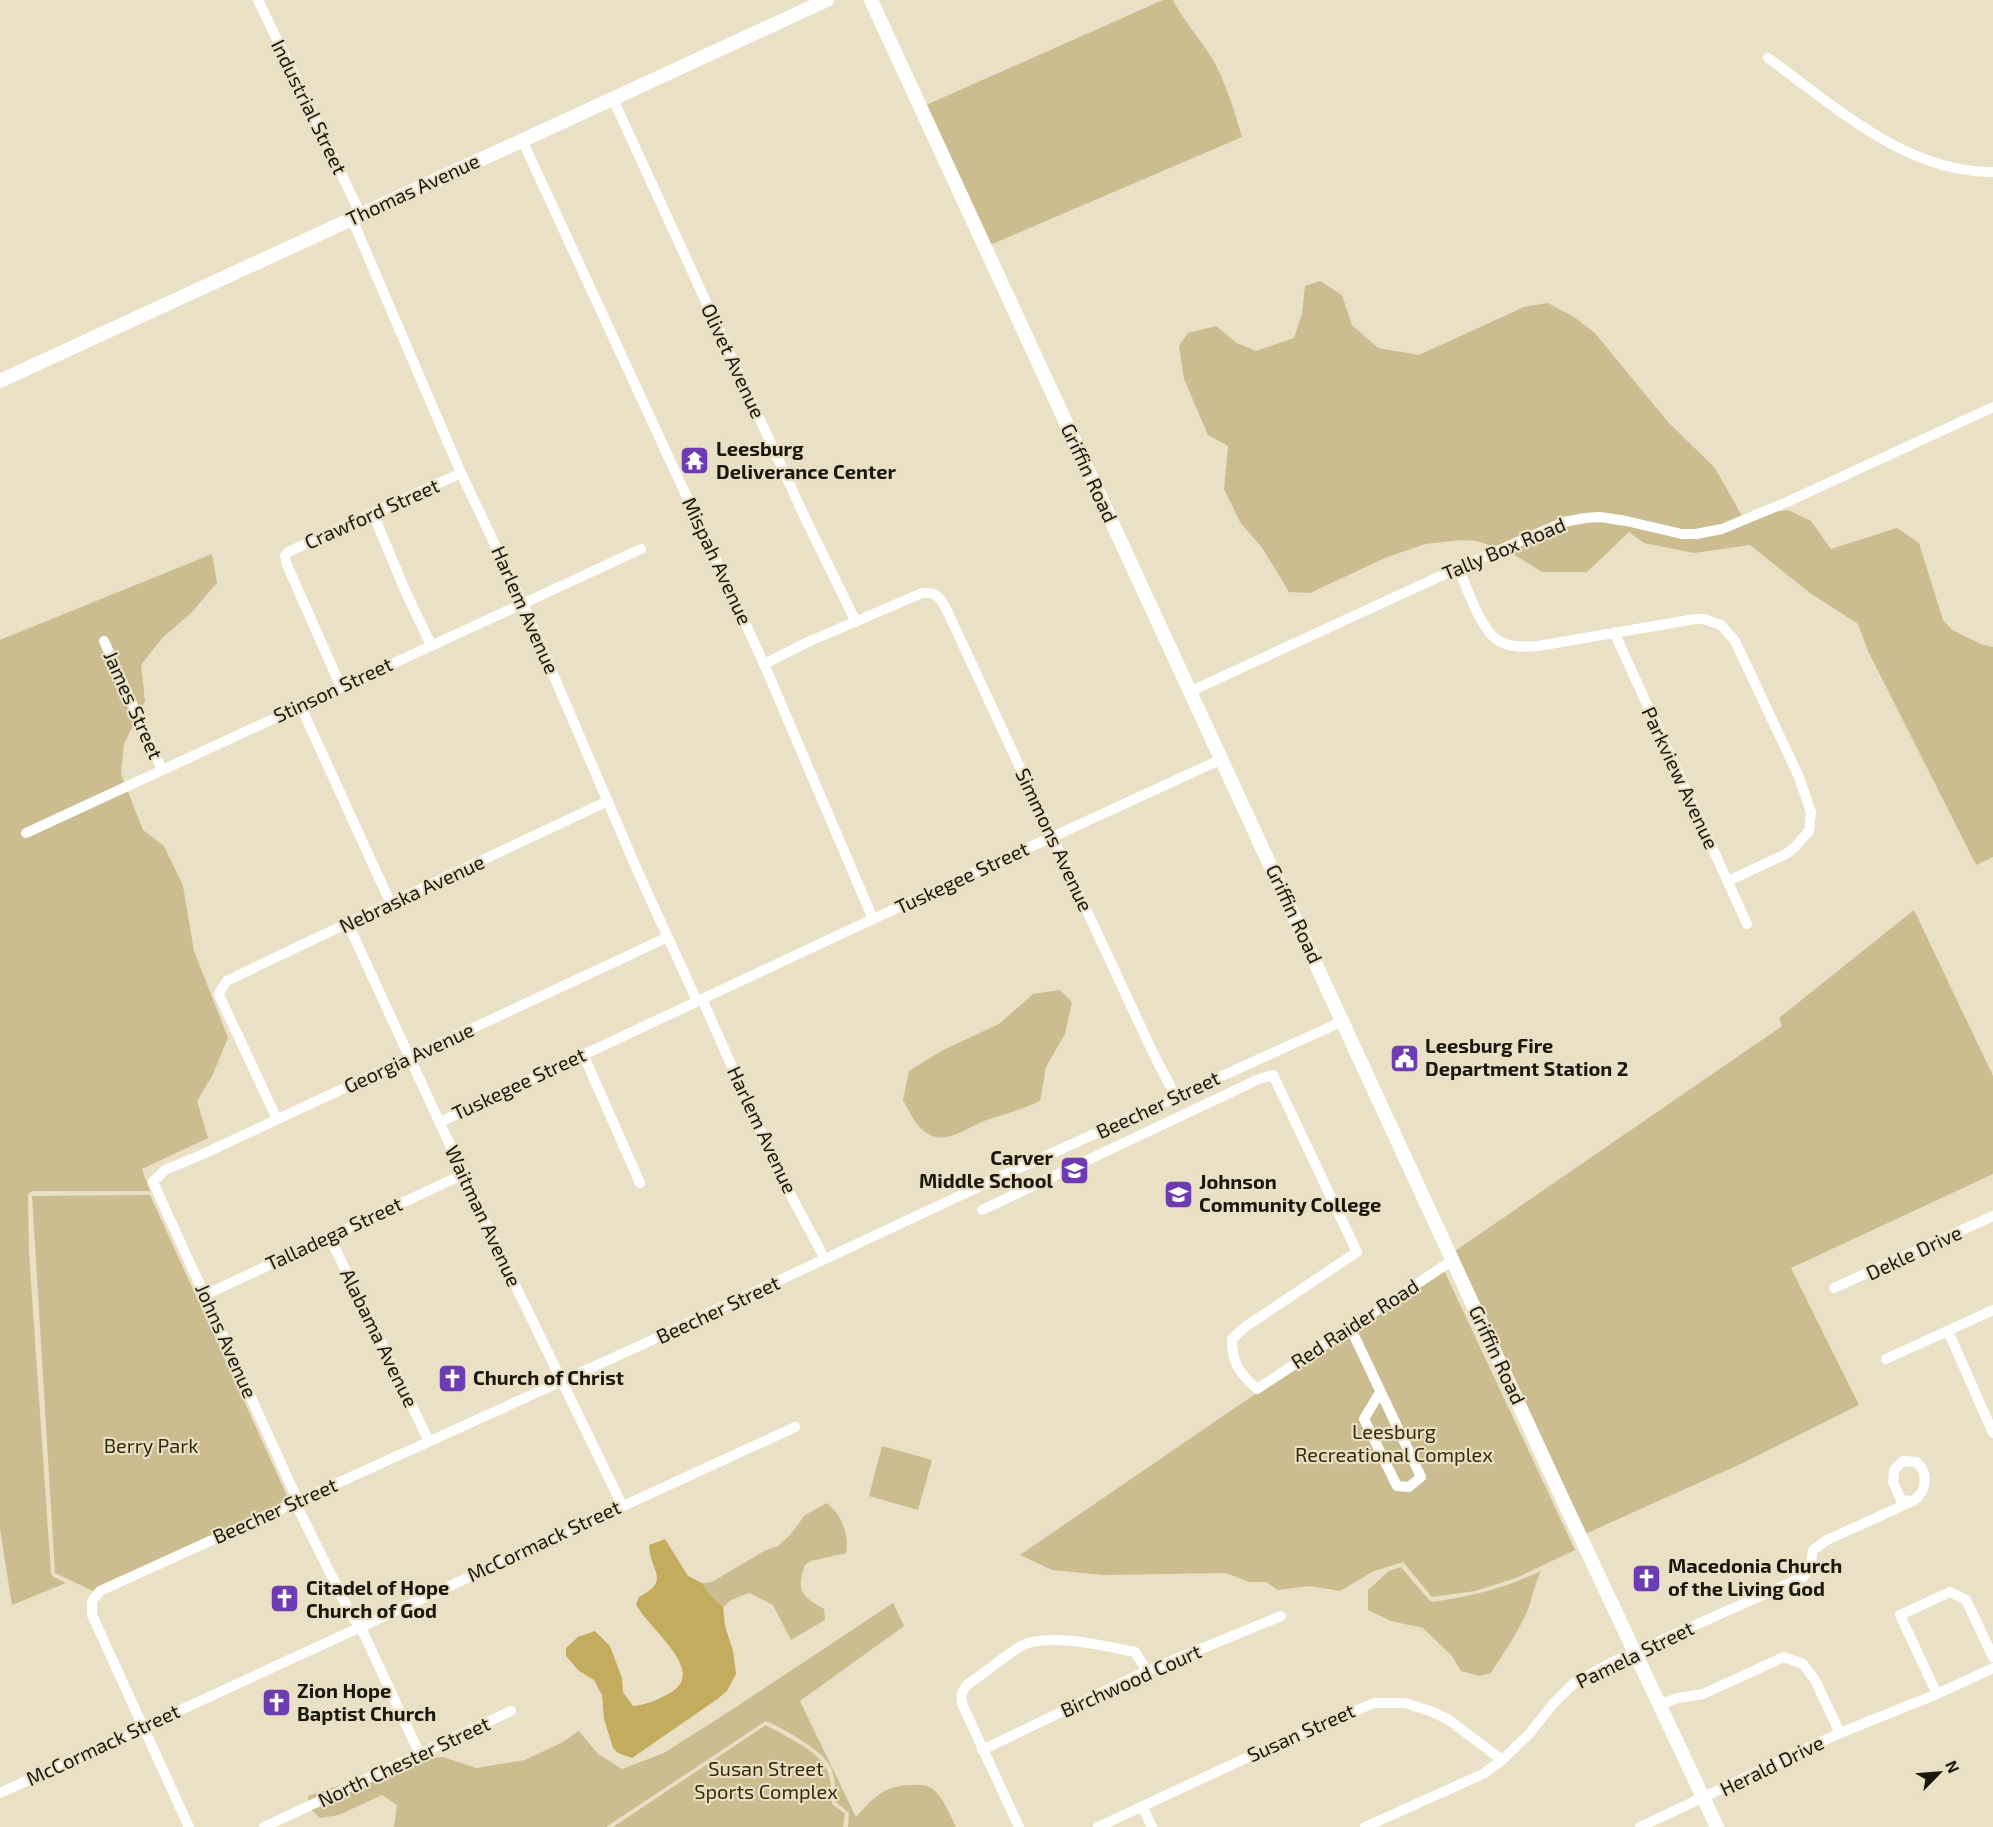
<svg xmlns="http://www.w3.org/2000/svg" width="1993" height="1827" font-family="'Exo 2',sans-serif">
<rect width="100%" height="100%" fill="#e9e0c5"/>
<path fill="#cbbd90" d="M 1163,0 L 1173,0 C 1183,21 1200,38 1212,58 C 1226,83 1234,110 1242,137 L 990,245 L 926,105 Z
M 1320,281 L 1342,295 L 1352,325 L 1378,348 L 1419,355 L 1524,307 L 1548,303 L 1574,317 L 1595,333 L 1668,422 L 1715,468 L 1742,516 L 1788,510 L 1811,521 L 1831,549 L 1897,528 L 1919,543 L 1943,620 L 1952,630 L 1981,644 L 1993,647 L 1993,857 L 1976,865 L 1868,651 L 1858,624 L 1810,593 L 1750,545 L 1694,553 L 1644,543 L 1629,532 L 1587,572 L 1542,572 L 1510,552 L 1477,541 L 1461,540 L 1425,544 L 1385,558 L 1310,593 L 1289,592 L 1263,549 L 1240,522 L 1224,489 L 1228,446 L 1208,435 L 1184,379 L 1179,346 L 1188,333 L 1216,326 L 1237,343 L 1256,351 L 1294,338 L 1302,314 L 1305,286 Z
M 212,554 L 217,583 L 191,613 L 162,638 L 141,665 L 145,701 L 124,744 L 121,774 L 143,830 L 164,846 L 183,886 L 194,951 L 228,1038 L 212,1076 L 197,1101 L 208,1138 L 142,1169 L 150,1191 L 32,1191 L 28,1194 L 29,1252 L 51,1574 L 52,1576 L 66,1583 L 12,1605 L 0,1529 L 0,640 Z
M 1914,910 L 1993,1076 L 1993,1174 L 1791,1268 L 1859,1405 L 1745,1462 L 1585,1534 L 1455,1251 L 1782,1026 L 1779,1018 Z
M 1060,990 L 1072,1002 L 1065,1034 L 1046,1067 L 1040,1101 C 1022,1110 1003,1114 984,1121 C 969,1127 952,1140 936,1137 C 918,1133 911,1114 903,1100 L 909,1071 L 943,1050 L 999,1024 L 1033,994 Z
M 150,1195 L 289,1500 L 93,1591 L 55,1573 L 32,1196 Z
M 1442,1266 L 1575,1550 L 1516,1578 L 1475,1591 L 1432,1597 L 1403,1562 L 1374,1571 L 1340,1591 L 1310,1586 L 1278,1590 L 1266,1582 L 1249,1582 L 1226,1573 L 1103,1575 L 1052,1570 L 1020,1555 Z
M 882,1446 L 932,1460 L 918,1510 L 869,1496 Z
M 827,1503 C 842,1515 849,1534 846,1553 L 811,1561 L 805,1565 C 796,1590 801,1596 824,1609 L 825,1620 L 791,1640 L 773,1605 L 749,1593 L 731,1600 L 723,1607 L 710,1595 L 702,1583 L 712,1582 L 764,1551 L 778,1546 L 790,1535 L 805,1515 Z
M 1401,1567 L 1429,1600 L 1432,1602 C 1474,1596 1502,1589 1541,1571 C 1535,1583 1533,1594 1529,1607 C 1520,1630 1504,1652 1491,1673 L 1479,1676 L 1461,1671 L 1452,1656 L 1423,1628 L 1391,1621 L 1368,1610 L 1368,1590 L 1389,1571 Z
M 893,1603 L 904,1626 L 800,1701 L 856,1817 C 874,1798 882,1786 911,1785 C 919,1785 927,1784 934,1790 C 944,1799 950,1815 956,1827 L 848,1827 L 849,1813 L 836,1802 C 836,1791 835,1774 829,1764 C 821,1750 781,1727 766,1721 L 606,1827 L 394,1827 L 397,1805 L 382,1795 L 339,1815 L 320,1818 L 308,1807 L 308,1796 L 420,1759 L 443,1757 L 476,1768 L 525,1760 L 561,1743 L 579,1731 L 598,1754 L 622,1769 L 664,1753 L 733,1709 Z
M 766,1725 C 783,1735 815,1749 825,1766 C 831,1776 832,1793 832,1804 L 845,1814 L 843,1827 L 613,1827 Z"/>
<path fill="#c4ac5f" d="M 665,1539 L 688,1576 L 702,1583 L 710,1595 L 723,1607 L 725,1626 L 733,1651 L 736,1674 L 727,1691 L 716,1700 L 632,1758 L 618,1753 L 613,1748 L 604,1719 L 602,1695 L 594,1680 L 579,1671 L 566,1656 L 566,1648 L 578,1637 L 595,1631 L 610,1646 L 622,1678 L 623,1692 L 633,1706 C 646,1705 657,1700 668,1694 C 711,1673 648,1629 636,1604 L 639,1597 C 672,1580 650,1572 649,1545 Z"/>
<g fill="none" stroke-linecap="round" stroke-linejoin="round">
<path stroke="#fff" stroke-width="10" d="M 258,0 L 361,215
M 1768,58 C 1835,106 1906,173 1993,172
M 613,99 L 807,522 L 856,622
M 522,140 L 764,664 L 873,919
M 352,219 L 461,473 L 523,604 L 638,872 L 697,1001
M 373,514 L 408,597 L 431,645
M 1458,568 C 1467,587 1479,626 1496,639 C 1508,648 1524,647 1538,646 L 1695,619 L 1704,619 L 1721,625 L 1735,641 L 1799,777 L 1811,812 L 1809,831 L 1795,847 L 1786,854 L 1728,881
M 1614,632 L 1747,924
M 104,641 L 162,770
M 764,664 L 808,642 L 922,593 C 939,591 943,602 949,615 L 1154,1055 L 1176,1097
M 341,687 L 287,565 L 285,556 L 288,552 L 461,473
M 1191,691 L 1458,568 L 1564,522 L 1585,518 L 1600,517 L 1626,521 L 1682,534 L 1696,534 L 1722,529 L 1787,502 L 1993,407
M 300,705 L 391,904
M 26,833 L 641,549
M 348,924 L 504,1262 L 622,1505
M 702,999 L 780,1175 L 825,1259
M 583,1054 L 640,1183
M 277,1119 L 219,995 L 220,991 L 227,981 L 274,958 L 608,801
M 440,1122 L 873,919 L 1222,759
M 982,1210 L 1259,1079 L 1273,1075 L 1357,1252 L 1245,1327 L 1232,1339 C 1232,1363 1239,1373 1257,1389 L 1453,1260
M 329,1236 L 429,1441
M 1834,1288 L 1993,1216
M 205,1295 L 464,1174
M 1350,1327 L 1421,1477 L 1409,1487 L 1397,1486 L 1364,1419 L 1380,1392
M 1948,1331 L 1993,1433
M 1886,1359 L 1993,1310
M 298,1501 L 153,1182 L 165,1170 L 201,1155 L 668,937
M 295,1502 L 348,1609 L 364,1634 L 420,1755
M 1993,1657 L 1966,1600 L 1950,1592 L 1900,1615 L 1937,1694 L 1993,1668
M 1659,1705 L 1678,1698 L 1703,1694 L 1784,1657 L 1803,1664 L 1815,1680 L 1840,1733
M 982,1750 L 1147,1671 L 1281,1616
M 0,1793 L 795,1427
M 1142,1806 L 1152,1827
M 189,1827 L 92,1615 L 92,1601 L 100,1591 L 650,1341 L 1004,1175 L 1343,1021
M 264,1827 L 511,1711
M 1019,1827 L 963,1706 C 960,1695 961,1692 968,1684 C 986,1672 1003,1657 1021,1646 C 1047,1632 1106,1646 1135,1652 L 1147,1671
M 1098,1827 L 1259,1752 L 1374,1703 L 1405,1703 L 1433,1712 L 1449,1720 L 1502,1760
M 1365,1827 L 1483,1774 L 1502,1760 L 1529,1734 L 1552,1705 L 1574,1683 L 1617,1660 L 1803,1577 L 1810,1568 L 1813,1550 L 1827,1540 L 1913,1501 C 1927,1492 1929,1472 1916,1462 L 1903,1461 L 1894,1470 L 1893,1482 L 1901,1500 L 1913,1501
M 1640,1827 L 1840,1733 L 1937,1694"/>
<path stroke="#fff" stroke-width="14" d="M 871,0 L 1563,1500 L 1717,1827
M 0,381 L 827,0"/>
</g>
<defs>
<symbol id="temple-square" viewBox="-11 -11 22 22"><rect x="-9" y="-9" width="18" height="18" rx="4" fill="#6d3cb3" stroke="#e9e0c5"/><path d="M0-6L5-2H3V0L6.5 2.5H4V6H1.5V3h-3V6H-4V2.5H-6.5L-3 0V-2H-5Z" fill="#fff"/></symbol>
<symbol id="civic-square" viewBox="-11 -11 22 22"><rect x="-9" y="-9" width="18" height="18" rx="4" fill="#6d3cb3" stroke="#e9e0c5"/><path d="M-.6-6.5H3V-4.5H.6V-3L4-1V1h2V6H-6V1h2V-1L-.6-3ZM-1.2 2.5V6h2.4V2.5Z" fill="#fff"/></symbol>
<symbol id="school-square" viewBox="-11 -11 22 22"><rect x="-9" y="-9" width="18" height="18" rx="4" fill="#6d3cb3" stroke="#e9e0c5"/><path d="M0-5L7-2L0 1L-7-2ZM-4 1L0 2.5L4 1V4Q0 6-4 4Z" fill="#fff"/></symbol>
<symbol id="church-square" viewBox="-11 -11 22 22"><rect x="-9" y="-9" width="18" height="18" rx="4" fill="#6d3cb3" stroke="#e9e0c5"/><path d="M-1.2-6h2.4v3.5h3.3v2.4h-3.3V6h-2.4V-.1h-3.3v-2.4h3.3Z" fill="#fff"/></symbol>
</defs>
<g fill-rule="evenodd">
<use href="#temple-square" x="678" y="444" width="33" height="33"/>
<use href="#civic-square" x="1388" y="1042" width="33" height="33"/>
<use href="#school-square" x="1058" y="1154" width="33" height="33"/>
<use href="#school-square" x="1162" y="1178" width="33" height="33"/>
<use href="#church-square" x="436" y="1362" width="33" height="33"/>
<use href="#church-square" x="1630" y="1562" width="33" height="33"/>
<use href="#church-square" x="268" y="1582" width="33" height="33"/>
<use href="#church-square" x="260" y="1686" width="33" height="33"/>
</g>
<g text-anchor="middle" stroke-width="4.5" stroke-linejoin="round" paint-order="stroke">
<g font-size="20" fill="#1a170d" stroke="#e9e0c5">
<text transform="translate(309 107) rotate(64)" y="7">Industrial Street</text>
<text transform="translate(413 190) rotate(-25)" y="7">Thomas Avenue</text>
<text transform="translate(733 361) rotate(65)" y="7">Olivet Avenue</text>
<text transform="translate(1089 473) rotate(65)" y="7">Griffin Road</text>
<text transform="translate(372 514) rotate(-24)" y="7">Crawford Street</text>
<text transform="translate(1504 549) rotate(-23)" y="7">Tally Box Road</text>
<text transform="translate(717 561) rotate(65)" y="7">Mispah Avenue</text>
<text transform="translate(525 610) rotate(66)" y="7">Harlem Avenue</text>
<text transform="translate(333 690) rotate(-25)" y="7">Stinson Street</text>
<text transform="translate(133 705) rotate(66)" y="7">James Street</text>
<text transform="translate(1680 778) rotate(65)" y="7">Parkview Avenue</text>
<text transform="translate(1054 840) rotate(65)" y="7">Simmons Avenue</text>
<text transform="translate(962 878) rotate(-25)" y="7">Tuskegee Street</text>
<text transform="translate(412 894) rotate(-25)" y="7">Nebraska Avenue</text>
<text transform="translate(1294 914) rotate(65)" y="7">Griffin Road</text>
<text transform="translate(409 1058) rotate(-25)" y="7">Georgia Avenue</text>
<text transform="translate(519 1084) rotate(-25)" y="7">Tuskegee Street</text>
<text transform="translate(1158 1105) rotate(-25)" y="7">Beecher Street</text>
<text transform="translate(762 1130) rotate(65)" y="7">Harlem Avenue</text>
<text transform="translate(483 1216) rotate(65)" y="7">Waitman Avenue</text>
<text transform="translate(334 1234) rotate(-25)" y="7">Talladega Street</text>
<text transform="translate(1914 1253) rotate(-25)" y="7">Dekle Drive</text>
<text transform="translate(718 1310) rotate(-25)" y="7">Beecher Street</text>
<text transform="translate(1355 1324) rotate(-33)" y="7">Red Raider Road</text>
<text transform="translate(379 1338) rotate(64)" y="7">Alabama Avenue</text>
<text transform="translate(226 1341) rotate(66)" y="7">Johns Avenue</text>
<text transform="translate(1497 1355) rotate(65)" y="7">Griffin Road</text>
<text transform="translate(275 1511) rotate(-24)" y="7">Beecher Street</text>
<text transform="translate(544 1541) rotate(-25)" y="7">McCormack Street</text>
<text transform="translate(1635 1655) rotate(-26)" y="7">Pamela Street</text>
<text transform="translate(1131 1681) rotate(-24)" y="7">Birchwood Court</text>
<text transform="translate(1301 1733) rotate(-24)" y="7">Susan Street</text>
<text transform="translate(103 1745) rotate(-25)" y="7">McCormack Street</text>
<text transform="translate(404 1762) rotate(-25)" y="7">North Chester Street</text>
<text transform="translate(1772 1766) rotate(-26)" y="7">Herald Drive</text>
</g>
<g font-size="20" font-weight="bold" fill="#1a170d" stroke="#e9e0c5" text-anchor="start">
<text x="716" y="456">Leesburg<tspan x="716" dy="23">Deliverance Center</tspan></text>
<text x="1425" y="1053">Leesburg Fire<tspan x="1425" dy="23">Department Station 2</tspan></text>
<text x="1053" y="1165" text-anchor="end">Carver<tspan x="1053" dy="23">Middle School</tspan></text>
<text x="1199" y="1189">Johnson<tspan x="1199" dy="23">Community College</tspan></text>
<text x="473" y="1385">Church of Christ</text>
<text x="1668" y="1573">Macedonia Church<tspan x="1668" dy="23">of the Living God</tspan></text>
<text x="306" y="1595">Citadel of Hope<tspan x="306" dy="23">Church of God</tspan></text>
<text x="297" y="1698">Zion Hope<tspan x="297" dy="23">Baptist Church</tspan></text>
</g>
<g font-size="20" fill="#352b08" stroke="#e9e0c5">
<text x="1394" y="1439">Leesburg<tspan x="1394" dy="23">Recreational Complex</tspan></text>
<text x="151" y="1453">Berry Park</text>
<text x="766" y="1776">Susan Street<tspan x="766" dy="23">Sports Complex</tspan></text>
</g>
</g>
<g transform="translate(1939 1773) rotate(65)" stroke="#e9e0c5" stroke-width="4.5" paint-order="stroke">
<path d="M0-4.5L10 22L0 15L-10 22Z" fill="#1a170d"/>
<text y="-9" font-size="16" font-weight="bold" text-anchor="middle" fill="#1a170d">N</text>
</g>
</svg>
